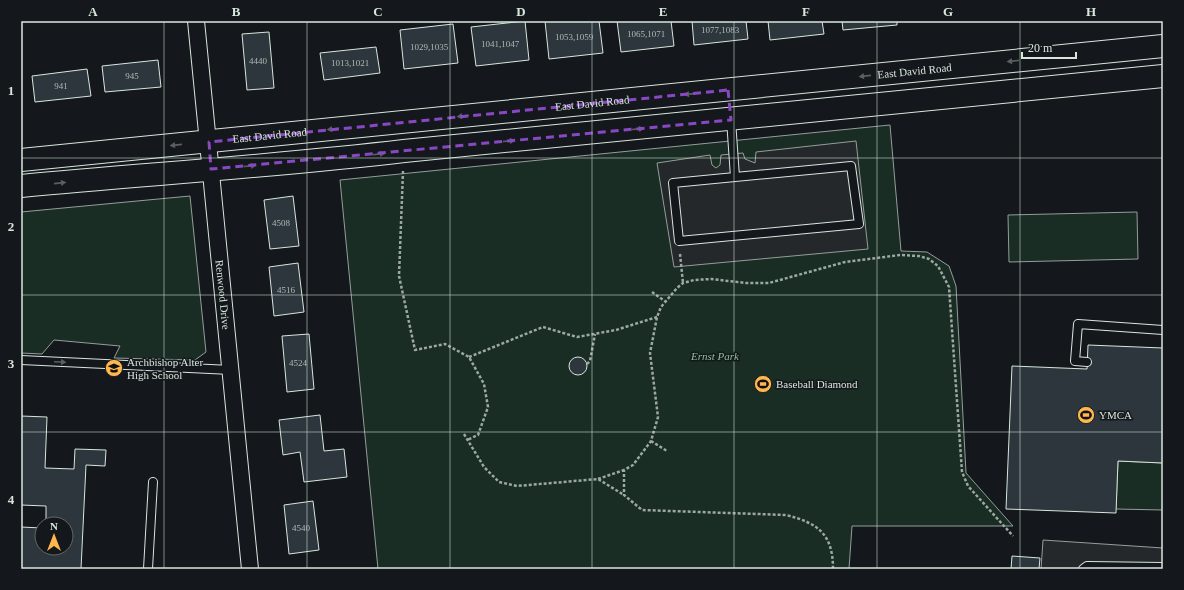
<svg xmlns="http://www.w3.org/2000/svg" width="1184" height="590" font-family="Georgia,serif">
<rect width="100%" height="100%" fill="#14181c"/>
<path fill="#1a2d24" stroke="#939e99" d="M 890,125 L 901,251 L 927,252 L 949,266 L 956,286 L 966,473 L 1013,526 L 852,526 L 849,569 L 378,569 L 340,180 Z
M 190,196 L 206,352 L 195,360 L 114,358 L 120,346 L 54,340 L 42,354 L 21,353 L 21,212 Z
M 1137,212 L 1138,259 L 1009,262 L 1008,215 Z
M 1118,461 L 1163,463 L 1163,510 L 1116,509 Z"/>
<path fill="#24282b" stroke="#939e99" d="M 856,141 L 868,249 L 674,267 L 657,163 L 710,155 L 712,165 L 716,168 L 720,165 L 721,155 L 743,153 L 745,159 L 755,163 L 756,152 Z
M 1043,540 L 1163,548 L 1163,569 L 1041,569 Z"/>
<path fill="#2c363c" stroke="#d8e6dc" d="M 525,21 L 529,60 L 476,66 L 471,27 Z
M 545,21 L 599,21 L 603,53 L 549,59 Z
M 617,21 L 671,21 L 674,46 L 621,52 Z
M 692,21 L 746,21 L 748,39 L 694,45 Z
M 768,21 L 822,21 L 824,34 L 770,40 Z
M 842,21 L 897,21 L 897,25 L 843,30 Z
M 453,24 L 458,63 L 404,69 L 400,30 Z
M 269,32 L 274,88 L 247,90 L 242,34 Z
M 376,47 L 380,73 L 324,80 L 320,53 Z
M 158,60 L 161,87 L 105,92 L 102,66 Z
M 87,69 L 91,96 L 35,102 L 32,76 Z
M 293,196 L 299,246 L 270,249 L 264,200 Z
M 298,263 L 304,312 L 274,316 L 269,267 Z
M 309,334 L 314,389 L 287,392 L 282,336 Z
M 1088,345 L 1163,348 L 1163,463 L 1118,461 L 1116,513 L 1006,509 L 1012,366 L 1087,369 Z
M569 366a9 9 0 1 1 18 0a9 9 0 1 1-18 0Z
M 320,415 L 324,451 L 344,449 L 347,477 L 304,482 L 300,452 L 283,455 L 279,420 Z
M 21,416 L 47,417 L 45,468 L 74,469 L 75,449 L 106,450 L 105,466 L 86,465 L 81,569 L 21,569 L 21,527 L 42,528 L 42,548 L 66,548 L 66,524 L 46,524 L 46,506 L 21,505 Z
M 313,501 L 319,550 L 289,554 L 284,505 Z
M 1012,556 L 1040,558 L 1039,569 L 1011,569 Z"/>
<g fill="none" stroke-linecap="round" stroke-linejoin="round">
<defs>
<path id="lane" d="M 731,120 L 735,177 L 851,166 L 859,224 L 679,241 L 673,183 L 735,177
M 21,360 L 231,370
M 1087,362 L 1075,361 L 1078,324 L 1163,330
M 148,569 L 153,482
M 1083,569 L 1087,566 L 1163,567"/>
<g id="street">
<path id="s1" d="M 196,21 L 250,569"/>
</g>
<g id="secondary">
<path id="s2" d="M 21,160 L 1163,46"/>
<path d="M 21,186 C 149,174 277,166 404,151 L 1163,76"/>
</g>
</defs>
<use href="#lane" stroke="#d8e6dc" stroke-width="10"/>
<use href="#street" stroke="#d8e6dc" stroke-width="18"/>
<use href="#secondary" stroke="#d8e6dc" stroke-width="24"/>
<path stroke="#9da8a2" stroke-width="2.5" stroke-dasharray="3 2" stroke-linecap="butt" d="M 403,171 L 399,276 L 415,350 L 445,344 L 469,357 L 484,384 L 488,407 L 478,435 L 467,440
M 680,254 L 683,283
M 652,292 L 666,302
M 469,357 L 543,327 L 577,337 L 616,330 L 657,317
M 587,364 L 590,361 L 595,334
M 464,434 L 484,467 L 499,482 L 517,486 L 598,479 L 624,495
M 651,441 L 667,451
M 598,479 L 624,470
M 833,569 C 833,534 818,523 786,515 L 642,510 L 624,495 L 624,470 L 633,465 L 651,441 L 658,417 L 650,353 L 657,317 L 661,307 L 677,288 L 683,283 L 694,280 L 711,279 L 746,283 L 769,283 L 845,262 L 900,255 L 919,256 L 929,259 L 938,266 L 949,287 L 962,472 L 968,486 L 1013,536"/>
<use href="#lane" stroke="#14181c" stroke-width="8"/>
<use href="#street" stroke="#14181c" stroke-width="16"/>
<use href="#secondary" stroke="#14181c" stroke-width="22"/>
</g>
<defs><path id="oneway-solid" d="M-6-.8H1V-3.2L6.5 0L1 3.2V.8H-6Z"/></defs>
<g fill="#59605f">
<use href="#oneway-solid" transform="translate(1013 61) rotate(174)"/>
<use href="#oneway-solid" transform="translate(865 76) rotate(174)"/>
<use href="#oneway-solid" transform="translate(690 94) rotate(174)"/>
<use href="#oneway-solid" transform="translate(463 116) rotate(174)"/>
<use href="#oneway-solid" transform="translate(333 129) rotate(174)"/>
<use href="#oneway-solid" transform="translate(638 129) rotate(-5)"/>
<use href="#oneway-solid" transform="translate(509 141) rotate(-5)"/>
<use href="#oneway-solid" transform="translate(176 145) rotate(174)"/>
<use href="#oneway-solid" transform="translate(379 154) rotate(-7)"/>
<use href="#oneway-solid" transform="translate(250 166) rotate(-5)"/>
<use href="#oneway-solid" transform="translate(60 183) rotate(-6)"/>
<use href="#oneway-solid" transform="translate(60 362) rotate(3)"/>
</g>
<path fill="none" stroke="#8948c3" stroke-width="3" stroke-dasharray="8 5" stroke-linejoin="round" d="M 728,90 L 731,120 L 211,169 L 209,142 Z"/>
<path fill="none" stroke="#d8e6dc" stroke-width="1" stroke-opacity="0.55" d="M 164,21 L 164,569M 307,21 L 307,569M 450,21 L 450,569M 592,21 L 592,569M 734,21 L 734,569M 877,21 L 877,569M 1020,21 L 1020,569M 21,158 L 1163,158M 21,295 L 1163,295M 21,432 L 1163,432"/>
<defs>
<symbol id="school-disc" viewBox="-11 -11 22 22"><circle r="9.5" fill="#ffb74d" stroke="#14181c"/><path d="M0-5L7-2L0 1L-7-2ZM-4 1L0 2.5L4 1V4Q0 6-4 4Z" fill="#111"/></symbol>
<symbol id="stadium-disc" viewBox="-11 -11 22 22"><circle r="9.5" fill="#ffb74d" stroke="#14181c"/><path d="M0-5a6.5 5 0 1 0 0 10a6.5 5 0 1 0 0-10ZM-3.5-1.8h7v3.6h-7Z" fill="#111"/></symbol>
</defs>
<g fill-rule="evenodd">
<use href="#school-disc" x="104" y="358" width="20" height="20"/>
<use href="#stadium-disc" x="753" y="374" width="20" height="20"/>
<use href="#stadium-disc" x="1076" y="405" width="20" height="20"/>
</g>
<g text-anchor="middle" stroke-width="3" stroke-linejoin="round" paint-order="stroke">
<g font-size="9" fill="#adbab4">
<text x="720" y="33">1077,1083</text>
<text x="646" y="37">1065,1071</text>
<text x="574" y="40">1053,1059</text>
<text x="500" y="47">1041,1047</text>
<text x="429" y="50">1029,1035</text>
<text x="258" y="64">4440</text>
<text x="350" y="66">1013,1021</text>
<text x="132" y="79">945</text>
<text x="61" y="89">941</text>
<text x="281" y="226">4508</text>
<text x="286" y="293">4516</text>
<text x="298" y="366">4524</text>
<text x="301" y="531">4540</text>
</g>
<g font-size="11" fill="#d8e6dc" stroke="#14181c">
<text dy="4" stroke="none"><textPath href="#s2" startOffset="898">East David Road</textPath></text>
<text dy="4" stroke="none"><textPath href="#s2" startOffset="574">East David Road</textPath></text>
<text dy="4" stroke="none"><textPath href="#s2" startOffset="250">East David Road</textPath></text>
<text dy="4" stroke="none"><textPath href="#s1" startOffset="275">Renwood Drive</textPath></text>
</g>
<g font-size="11" font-style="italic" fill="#8ac095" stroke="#14181c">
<text x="715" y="360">Ernst Park</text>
</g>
<g font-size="11" fill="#d8e6dc" stroke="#14181c" text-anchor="start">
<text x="127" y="366">Archbishop Alter<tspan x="127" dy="13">High School</tspan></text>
<text x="776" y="388">Baseball Diamond</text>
<text x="1099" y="419">YMCA</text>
</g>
</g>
<rect width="1184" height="590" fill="none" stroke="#14181c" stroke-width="44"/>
<g transform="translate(54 536)"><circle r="19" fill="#14181c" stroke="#626a69"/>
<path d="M0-3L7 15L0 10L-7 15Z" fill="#ffb74d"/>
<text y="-6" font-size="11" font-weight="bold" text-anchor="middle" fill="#d8e6dc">N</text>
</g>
<path d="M1022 52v6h54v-6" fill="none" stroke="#d8e6dc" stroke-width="2"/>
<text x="1028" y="52" font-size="12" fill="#d8e6dc" stroke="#14181c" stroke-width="3" paint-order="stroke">20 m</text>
<rect x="22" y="22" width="1140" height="546" fill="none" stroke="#d8e6dc" stroke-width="1.5"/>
<g font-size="13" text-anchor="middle" font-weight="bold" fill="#d8e6dc">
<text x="93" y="16">A</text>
<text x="236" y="16">B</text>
<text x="378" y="16">C</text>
<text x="521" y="16">D</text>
<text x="663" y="16">E</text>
<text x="806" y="16">F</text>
<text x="948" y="16">G</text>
<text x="1091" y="16">H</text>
<text x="11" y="95">1</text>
<text x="11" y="231">2</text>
<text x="11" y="368">3</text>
<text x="11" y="504">4</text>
</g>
</svg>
